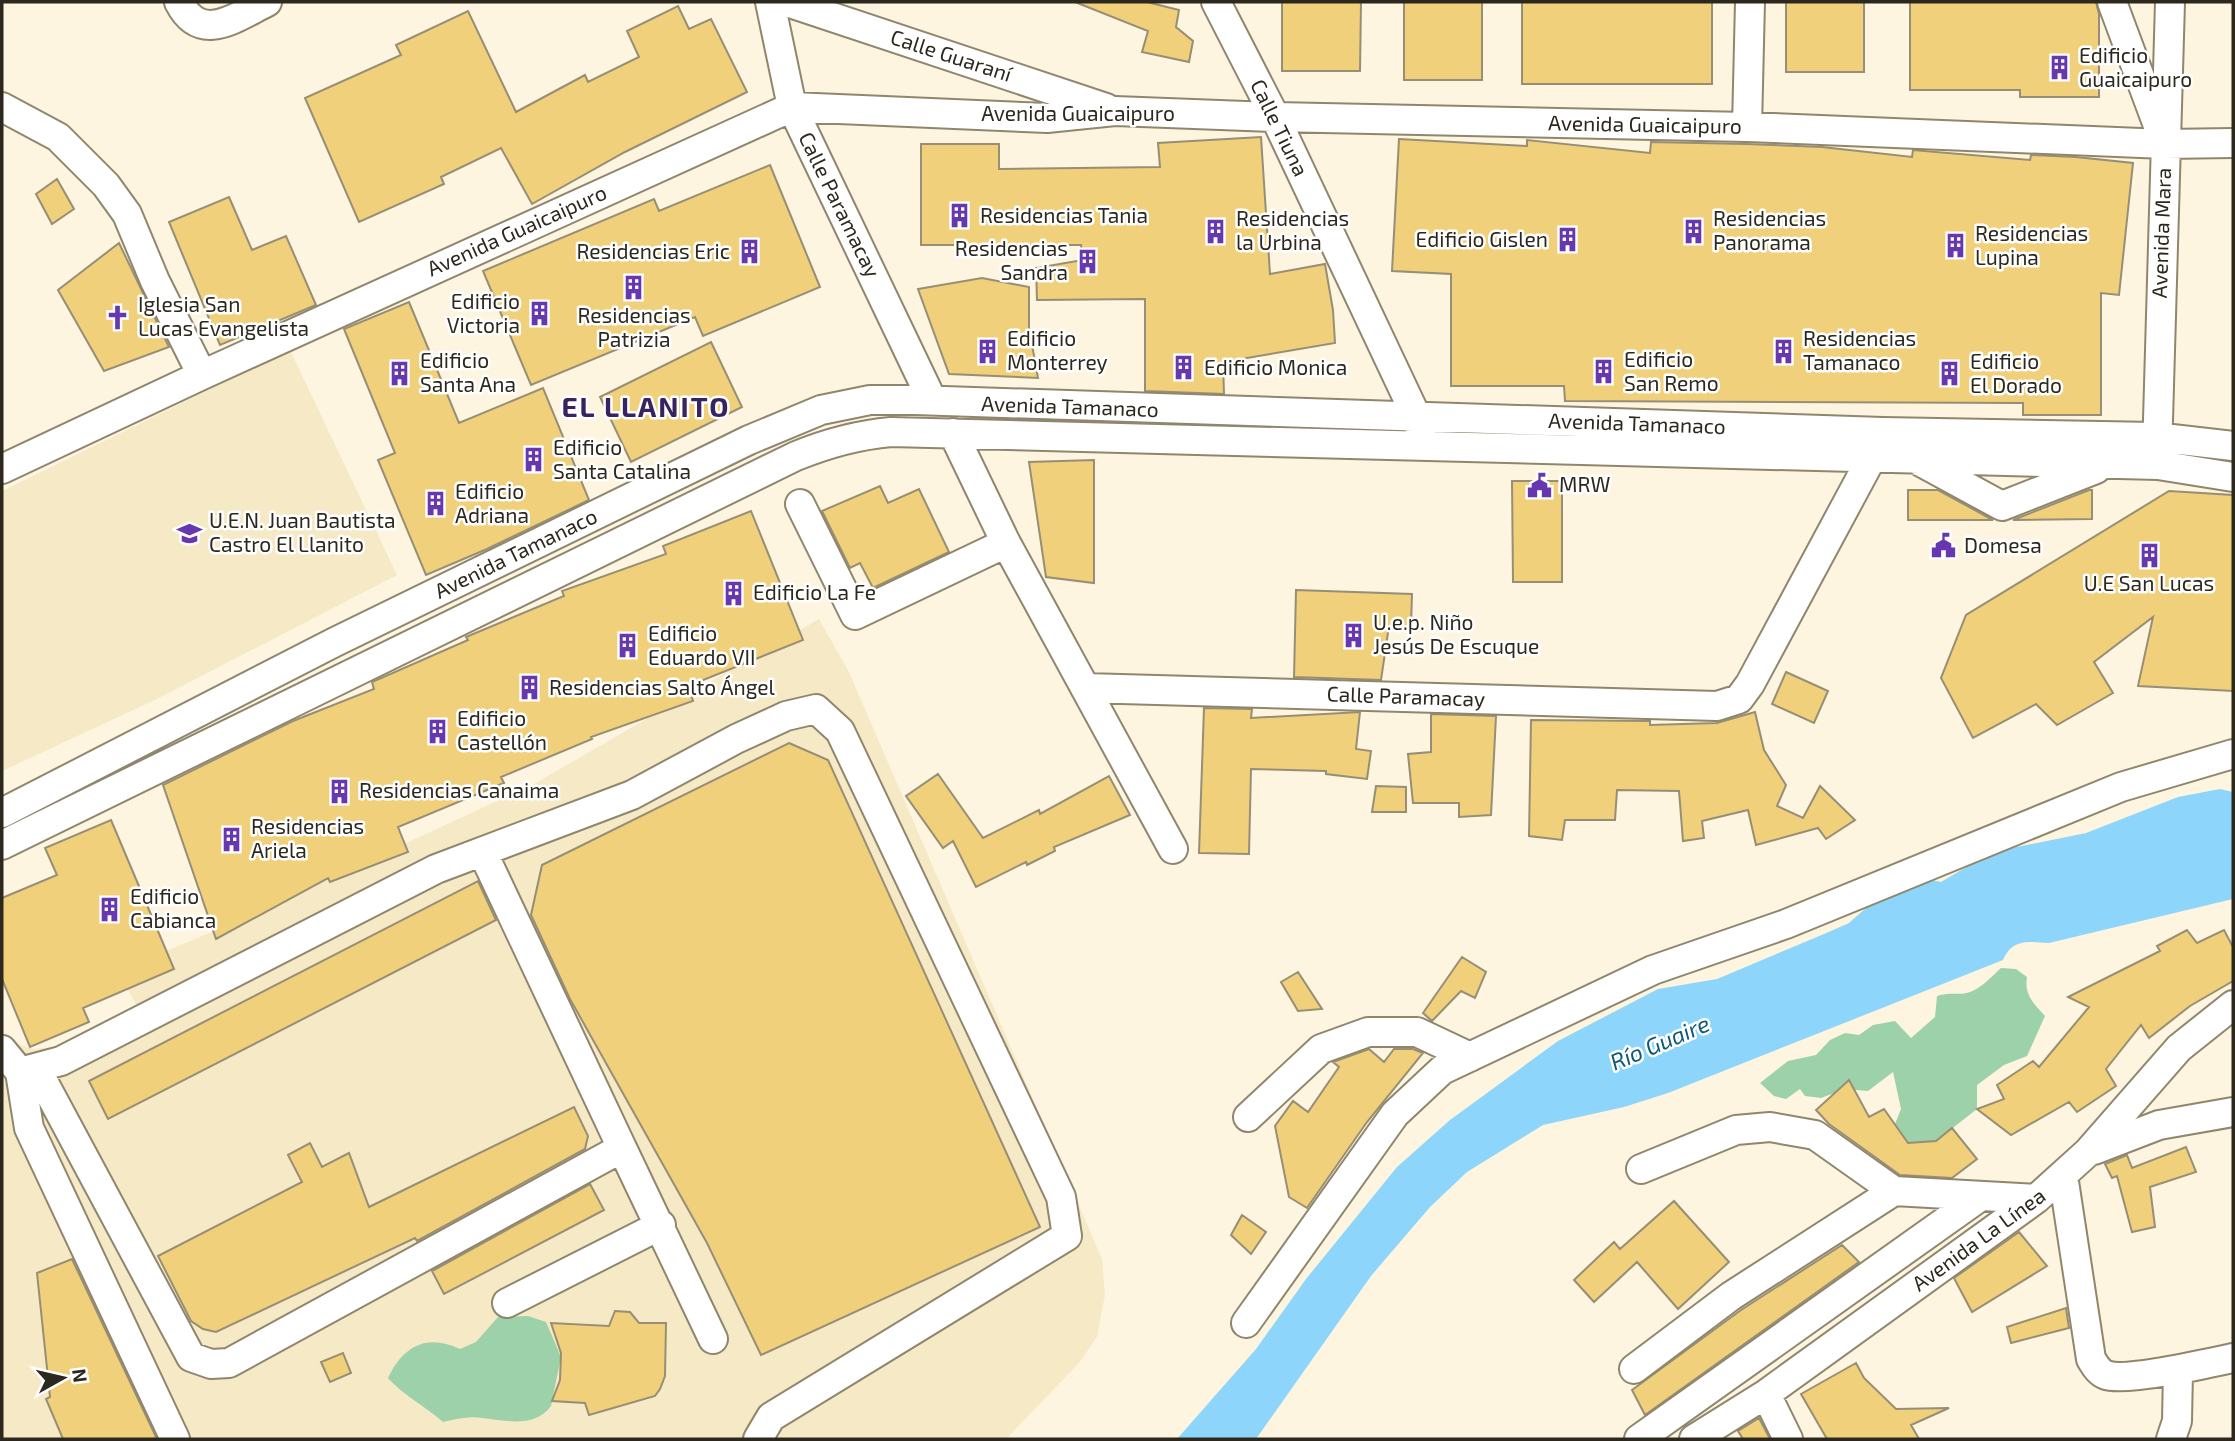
<svg xmlns="http://www.w3.org/2000/svg" width="2235" height="1441" font-family="'Exo 2',sans-serif">
<rect width="100%" height="100%" fill="#fdf5df"/>
<path fill="#f6e9c6" d="M 290,350 L 397,575 L 157,699 L 2,771 L 2,491 Z
M 819,619 L 849,672 L 1102,1259 L 1105,1295 L 1097,1337 L 1079,1363 L 1006,1439 L 2,1439 L 2,1035 L 6,1041 L 34,1049 L 64,1046 L 138,1008 L 118,971 L 238,921 L 534,784 Z"/>
<path fill="#9dd1a9" d="M 2001,968 L 2016,969 L 2027,977 C 2024,995 2034,1004 2045,1016 L 2027,1056 L 2004,1065 L 1977,1085 L 1977,1109 L 1936,1141 L 1908,1143 L 1895,1124 L 1901,1109 L 1893,1072 L 1868,1091 L 1845,1089 L 1821,1098 L 1805,1096 L 1800,1089 L 1786,1099 L 1774,1096 L 1760,1083 L 1788,1061 L 1816,1055 L 1830,1040 L 1845,1033 L 1859,1035 L 1873,1025 L 1895,1021 L 1911,1038 L 1935,1017 L 1937,996 C 1948,992 1957,995 1967,993 C 1981,989 1991,977 2001,968 Z
M 528,1316 L 546,1322 L 561,1357 L 551,1406 C 534,1429 505,1420 482,1418 C 469,1416 456,1419 443,1422 C 425,1406 404,1396 388,1378 C 403,1346 427,1333 460,1349 L 476,1342 L 498,1317 Z"/>
<path fill="#8ed5fb" d="M 2220,789 L 2233,792 L 2233,899 L 2049,943 C 2028,942 2013,938 2003,960 L 1668,1093 L 1624,1107 L 1543,1125 L 1467,1172 L 1430,1207 L 1371,1276 L 1256,1439 L 1177,1439 L 1256,1349 L 1306,1279 L 1397,1167 L 1450,1120 L 1558,1041 L 1658,989 L 1717,979 L 1824,934 L 1849,923 L 1883,893 L 1927,879 L 1941,882 L 1992,852 L 2086,833 L 2178,797 Z"/>
<path fill="#f0d07a" stroke="#978e75" stroke-width="2" d="M 1075,2 L 1147,2 L 1179,10 L 1176,27 L 1193,41 L 1189,62 L 1142,52 L 1148,31 Z
M 1282,2 L 1361,2 L 1360,71 L 1282,71 Z
M 1404,2 L 1482,2 L 1482,80 L 1404,80 Z
M 1522,2 L 1712,2 L 1712,84 L 1522,84 Z
M 1786,2 L 1864,2 L 1864,72 L 1786,72 Z
M 1910,2 L 2096,2 L 2099,14 L 2099,97 L 2020,97 L 2020,90 L 1910,90 Z
M 678,6 L 689,29 L 711,19 L 747,92 L 625,152 L 532,204 L 501,148 L 441,177 L 444,184 L 359,222 L 305,98 L 401,55 L 396,45 L 468,11 L 516,112 L 585,75 L 588,82 L 639,57 L 627,31 Z
M 1261,137 L 1270,274 L 1325,264 L 1333,310 L 1335,343 L 1223,362 L 1224,394 L 1145,391 L 1145,299 L 1037,300 L 1036,268 L 1083,260 L 1081,245 L 921,245 L 921,144 L 999,144 L 999,169 L 1160,167 L 1158,143 Z
M 1399,139 L 1527,146 L 1527,140 L 1650,153 L 1651,142 L 1746,144 L 1822,147 L 1912,157 L 1913,150 L 2030,160 L 2031,155 L 2076,157 L 2133,163 L 2119,295 L 2101,293 L 2101,415 L 2023,415 L 2023,403 L 1565,401 L 1564,386 L 1451,386 L 1451,274 L 1392,271 Z
M 770,165 L 820,287 L 703,336 L 695,317 L 531,385 L 483,271 L 654,199 L 659,211 Z
M 57,179 L 74,209 L 52,224 L 36,194 Z
M 229,197 L 252,250 L 286,236 L 316,305 L 220,345 L 169,222 Z
M 119,243 L 169,347 L 104,371 L 58,290 Z
M 982,278 L 1029,287 L 1029,328 L 1038,378 L 949,374 L 918,289 Z
M 409,302 L 459,423 L 543,388 L 589,500 L 487,549 L 426,575 L 378,460 L 395,453 L 344,329 Z
M 711,342 L 742,407 L 631,462 L 600,397 Z
M 1094,460 L 1094,583 L 1046,577 L 1029,462 Z
M 1512,481 L 1562,481 L 1562,582 L 1513,582 Z
M 880,486 L 888,503 L 919,489 L 949,552 L 873,588 L 860,563 L 850,568 L 822,511 Z
M 1908,490 L 1938,490 L 1993,520 L 1908,520 Z
M 2092,490 L 2092,519 L 2013,520 L 2089,490 Z
M 2169,491 L 2233,495 L 2233,691 L 2138,686 L 2153,617 L 2094,662 L 2113,693 L 2057,725 L 2036,704 L 1973,738 L 1941,678 L 1966,615 Z
M 751,511 L 803,640 L 688,686 L 693,701 L 591,737 L 592,739 L 501,777 L 504,783 L 398,827 L 408,852 L 330,882 L 328,878 L 216,939 L 163,785 L 293,721 L 374,689 L 372,682 L 468,640 L 466,637 L 564,596 L 562,591 L 666,554 L 663,546 Z
M 1296,590 L 1412,594 L 1411,626 L 1389,626 L 1381,680 L 1294,677 Z
M 1786,672 L 1828,691 L 1814,723 L 1772,704 Z
M 1204,708 L 1252,709 L 1251,718 L 1360,712 L 1356,749 L 1371,751 L 1367,779 L 1326,774 L 1326,771 L 1251,769 L 1249,854 L 1199,853 Z
M 1755,712 L 1764,750 L 1786,785 L 1777,806 L 1803,818 L 1820,786 L 1855,820 L 1826,839 L 1818,828 L 1756,845 L 1748,810 L 1702,821 L 1704,838 L 1683,841 L 1679,791 L 1617,790 L 1615,820 L 1565,820 L 1562,840 L 1529,836 L 1531,720 L 1650,721 L 1650,725 L 1717,723 Z
M 1431,714 L 1496,716 L 1491,815 L 1459,817 L 1459,803 L 1413,803 L 1408,754 L 1431,752 Z
M 789,743 L 828,760 L 1040,1227 L 761,1355 L 707,1243 L 570,999 L 531,915 L 542,865 Z
M 938,774 L 983,838 L 1039,810 L 1040,814 L 1109,776 L 1130,815 L 1054,847 L 1055,851 L 1027,865 L 1026,862 L 976,887 L 953,841 L 943,848 L 906,796 Z
M 1376,786 L 1406,787 L 1406,812 L 1372,812 Z
M 111,820 L 174,969 L 83,1008 L 89,1022 L 30,1047 L 2,979 L 2,898 L 57,875 L 45,848 Z
M 478,881 L 496,920 L 108,1119 L 89,1081 Z
M 2187,930 L 2197,943 L 2224,930 L 2233,947 L 2233,981 L 2190,1006 L 2149,1038 L 2141,1025 L 2106,1069 L 2116,1086 L 2077,1112 L 2069,1102 L 2011,1135 L 1977,1109 L 2004,1099 L 1997,1085 L 2033,1061 L 2039,1067 L 2089,1007 L 2068,997 L 2160,951 L 2157,946 Z
M 1462,957 L 1486,972 L 1475,998 L 1461,991 L 1432,1021 L 1423,1013 Z
M 1298,972 L 1322,1009 L 1298,1011 L 1281,982 Z
M 1369,1049 L 1384,1062 L 1394,1049 L 1413,1049 L 1423,1053 L 1367,1122 L 1307,1208 L 1289,1197 L 1275,1126 L 1293,1101 L 1308,1112 L 1339,1067 L 1333,1062 Z
M 1849,1080 L 1869,1117 L 1884,1109 L 1908,1143 L 1936,1141 L 1952,1128 L 1977,1159 L 1952,1178 L 1900,1175 L 1829,1124 L 1816,1110 Z
M 574,1107 L 588,1136 L 585,1149 L 417,1241 L 415,1238 L 216,1332 L 203,1329 L 191,1321 L 158,1256 L 302,1182 L 288,1155 L 310,1143 L 322,1167 L 349,1153 L 369,1207 Z
M 2186,1147 L 2196,1172 L 2150,1187 L 2155,1227 L 2132,1232 L 2117,1176 L 2112,1178 L 2105,1164 L 2127,1155 L 2132,1168 Z
M 590,1184 L 604,1210 L 444,1294 L 432,1271 Z
M 1674,1201 L 1729,1262 L 1678,1309 L 1637,1262 L 1594,1302 L 1574,1280 L 1614,1242 L 1620,1249 Z
M 1242,1215 L 1266,1232 L 1251,1254 L 1231,1235 Z
M 2019,1232 L 2047,1266 L 1972,1312 L 1954,1278 Z
M 1842,1245 L 1859,1262 L 1645,1415 L 1632,1390 L 1741,1310 Z
M 72,1259 L 157,1439 L 63,1439 L 46,1399 L 50,1397 L 37,1273 Z
M 2066,1308 L 2069,1328 L 2011,1343 L 2007,1327 Z
M 615,1311 L 630,1312 L 639,1323 L 666,1323 L 665,1376 L 660,1389 L 655,1396 L 589,1415 L 585,1403 L 552,1401 L 560,1380 L 561,1353 L 551,1323 L 609,1326 Z
M 343,1353 L 351,1373 L 330,1382 L 321,1362 Z
M 1856,1363 L 1864,1378 L 1896,1409 L 1949,1408 L 1911,1425 L 1919,1439 L 1827,1439 L 1801,1394 Z
M 1759,1418 L 1770,1439 L 1743,1439 L 1738,1431 Z"/>
<g fill="none" stroke-linecap="round" stroke-linejoin="round">
<defs>
<path id="minor" d="M 179,2 C 201,45 236,17 267,2
M 770,2 L 792,107 L 932,400
M 787,2 L 1106,108
M 1216,2 L 1275,117 L 1417,418 L 1421,434
M 2112,2 L 2160,131
M 2,107 L 58,137 L 106,185 L 127,214 L 155,281 L 202,375
M 1747,127 L 1750,2
M 953,433 L 1006,543 L 1173,849
M 2157,455 L 2170,2
M 1921,462 L 2002,506 L 2096,469
M 2,469 L 202,375 L 792,107 L 1047,118 L 1115,111 L 1275,117 L 1747,127 L 2165,144 L 2233,143
M 800,504 L 855,615 L 1006,543
M 1085,688 L 1717,706 L 1739,699 L 1750,684 L 1871,459
M 2,813 L 335,642 L 749,440 L 821,410 L 870,400 L 915,400 L 1883,432 L 2155,437 L 2233,446
M 2,845 L 796,456 C 828,443 857,435 891,432 L 2158,465 L 2233,477
M 2,1050 L 20,1072 L 29,1128 L 175,1439
M 36,1068 L 191,1357 L 211,1364 L 229,1363 L 622,1148 L 483,853
M 20,1072 L 61,1061 L 436,869 L 632,795 L 736,739 L 786,716 L 816,709 L 840,731 L 1061,1197 L 1067,1236 L 771,1417 L 758,1439
M 1248,1117 L 1321,1049 L 1368,1032 L 1417,1032 L 1470,1057
M 622,1148 L 713,1339
M 2094,1150 L 2159,1125 L 2233,1112
M 1641,1169 L 1736,1130 L 1770,1127 L 1815,1135 L 1894,1191 L 2036,1199
M 2063,1175 L 2091,1359 C 2095,1365 2098,1372 2106,1375 C 2125,1382 2210,1363 2233,1358
M 507,1303 L 661,1225
M 1246,1323 L 1395,1114 L 1442,1070 L 1653,970 L 1786,924 L 2121,787 L 2233,754
M 1634,1369 L 1731,1296 L 1894,1191
M 1766,1394 L 1788,1439
M 1639,1439 L 1981,1196
M 1694,1439 L 1766,1394 L 2036,1199 L 2088,1152 L 2179,1048 L 2233,1005
M 2171,1439 L 2177,1421 L 2178,1371"/>
</defs>
<use href="#minor" stroke="#8f866d" stroke-width="32"/>
<use href="#minor" stroke="#fff" stroke-width="28"/>
</g>
<defs>
<symbol id="building-bare" viewBox="-9 -9 18 18"><path d="M-4-6H4V6H1V3H-1V6H-4ZM-2.5-4.3h1.7v1.8h-1.7ZM.8-4.3h1.7v1.8H.8ZM-2.5-1h1.7V.8h-1.7ZM.8-1h1.7V.8H.8Z" fill="#6637ae" stroke="#fff" stroke-width="2.5" paint-order="stroke"/></symbol>
<symbol id="church-bare" viewBox="-9 -9 18 18"><path d="M-1.2-6h2.4v3.5h3.3v2.4h-3.3V6h-2.4V-.1h-3.3v-2.4h3.3Z" fill="#6637ae" stroke="#fff" stroke-width="2.5" paint-order="stroke"/></symbol>
<symbol id="civic-bare" viewBox="-9 -9 18 18"><path d="M-.6-6.5H3V-4.5H.6V-3L4-1V1h2V6H-6V1h2V-1L-.6-3ZM-1.2 2.5V6h2.4V2.5Z" fill="#6637ae" stroke="#fff" stroke-width="2.5" paint-order="stroke"/></symbol>
<symbol id="school-bare" viewBox="-9 -9 18 18"><path d="M0-5L7-2L0 1L-7-2ZM-4 1L0 2.5L4 1V4Q0 6-4 4Z" fill="#6637ae" stroke="#fff" stroke-width="2.5" paint-order="stroke"/></symbol>
</defs>
<g fill-rule="evenodd">
<use href="#building-bare" x="2042" y="50" width="35" height="35"/>
<use href="#building-bare" x="942" y="198" width="35" height="35"/>
<use href="#building-bare" x="1198" y="214" width="35" height="35"/>
<use href="#building-bare" x="1676" y="214" width="35" height="35"/>
<use href="#building-bare" x="1550" y="222" width="35" height="35"/>
<use href="#building-bare" x="1938" y="228" width="35" height="35"/>
<use href="#building-bare" x="732" y="234" width="35" height="35"/>
<use href="#building-bare" x="1070" y="244" width="35" height="35"/>
<use href="#building-bare" x="616" y="270" width="35" height="35"/>
<use href="#building-bare" x="522" y="296" width="35" height="35"/>
<use href="#church-bare" x="100" y="300" width="35" height="35"/>
<use href="#building-bare" x="970" y="334" width="35" height="35"/>
<use href="#building-bare" x="1766" y="334" width="35" height="35"/>
<use href="#building-bare" x="1166" y="350" width="35" height="35"/>
<use href="#building-bare" x="1586" y="354" width="35" height="35"/>
<use href="#building-bare" x="382" y="356" width="35" height="35"/>
<use href="#building-bare" x="1932" y="356" width="35" height="35"/>
<use href="#building-bare" x="516" y="442" width="35" height="35"/>
<use href="#civic-bare" x="1522" y="468" width="35" height="35"/>
<use href="#building-bare" x="418" y="486" width="35" height="35"/>
<use href="#school-bare" x="172" y="516" width="35" height="35"/>
<use href="#civic-bare" x="1926" y="528" width="35" height="35"/>
<use href="#building-bare" x="2132" y="538" width="35" height="35"/>
<use href="#building-bare" x="716" y="576" width="35" height="35"/>
<use href="#building-bare" x="1336" y="618" width="35" height="35"/>
<use href="#building-bare" x="610" y="628" width="35" height="35"/>
<use href="#building-bare" x="512" y="670" width="35" height="35"/>
<use href="#building-bare" x="420" y="714" width="35" height="35"/>
<use href="#building-bare" x="322" y="774" width="35" height="35"/>
<use href="#building-bare" x="214" y="822" width="35" height="35"/>
<use href="#building-bare" x="92" y="892" width="35" height="35"/>
</g>
<g text-anchor="middle" stroke-width="5" stroke-linejoin="round" paint-order="stroke">
<g font-size="21" fill="#2c281e" stroke="#fff">
<text transform="translate(951 56) rotate(18)" y="7">Calle Guaraní</text>
<text x="1078" y="121">Avenida Guaicaipuro</text>
<text transform="translate(1645 125) rotate(1)" y="7">Avenida Guaicaipuro</text>
<text transform="translate(1279 128) rotate(64)" y="7">Calle Tiuna</text>
<text transform="translate(839 205) rotate(64)" y="7">Calle Paramacay</text>
<text transform="translate(517 231) rotate(-24)" y="7">Avenida Guaicaipuro</text>
<text transform="translate(2162 233) rotate(-88)" y="7">Avenida Mara</text>
<text transform="translate(1070 407) rotate(2)" y="7">Avenida Tamanaco</text>
<text transform="translate(1637 424) rotate(2)" y="7">Avenida Tamanaco</text>
<text transform="translate(516 554) rotate(-26)" y="7">Avenida Tamanaco</text>
<text transform="translate(1406 697) rotate(2)" y="7">Calle Paramacay</text>
<text transform="translate(1979 1240) rotate(-36)" y="7">Avenida La Línea</text>
</g>
<g font-size="21" fill="#2c281e" stroke="#fff" text-anchor="start">
<text x="2079" y="63">Edificio<tspan x="2079" dy="24">Guaicaipuro</tspan></text>
<text x="980" y="223">Residencias Tania</text>
<text x="1236" y="226">Residencias<tspan x="1236" dy="24">la Urbina</tspan></text>
<text x="1713" y="226">Residencias<tspan x="1713" dy="24">Panorama</tspan></text>
<text x="1975" y="241">Residencias<tspan x="1975" dy="24">Lupina</tspan></text>
<text x="1548" y="247" text-anchor="end">Edificio Gislen</text>
<text x="1068" y="256" text-anchor="end">Residencias<tspan x="1068" dy="24">Sandra</tspan></text>
<text x="730" y="259" text-anchor="end">Residencias Eric</text>
<text x="520" y="309" text-anchor="end">Edificio<tspan x="520" dy="24">Victoria</tspan></text>
<text x="138" y="312">Iglesia San<tspan x="138" dy="24">Lucas Evangelista</tspan></text>
<text x="634" y="323" text-anchor="middle">Residencias<tspan x="634" dy="24">Patrizia</tspan></text>
<text x="1007" y="346">Edificio<tspan x="1007" dy="24">Monterrey</tspan></text>
<text x="1803" y="346">Residencias<tspan x="1803" dy="24">Tamanaco</tspan></text>
<text x="1624" y="367">Edificio<tspan x="1624" dy="24">San Remo</tspan></text>
<text x="420" y="368">Edificio<tspan x="420" dy="24">Santa Ana</tspan></text>
<text x="1970" y="369">Edificio<tspan x="1970" dy="24">El Dorado</tspan></text>
<text x="1204" y="375">Edificio Monica</text>
<text x="553" y="455">Edificio<tspan x="553" dy="24">Santa Catalina</tspan></text>
<text x="1559" y="492">MRW</text>
<text x="455" y="499">Edificio<tspan x="455" dy="24">Adriana</tspan></text>
<text x="209" y="528">U.E.N. Juan Bautista<tspan x="209" dy="24">Castro El Llanito</tspan></text>
<text x="1964" y="553">Domesa</text>
<text x="2149" y="591" text-anchor="middle">U.E San Lucas</text>
<text x="753" y="600">Edificio La Fe</text>
<text x="1373" y="630">U.e.p. Niño<tspan x="1373" dy="24">Jesús De Escuque</tspan></text>
<text x="648" y="641">Edificio<tspan x="648" dy="24">Eduardo VII</tspan></text>
<text x="549" y="695">Residencias Salto Ángel</text>
<text x="457" y="726">Edificio<tspan x="457" dy="24">Castellón</tspan></text>
<text x="359" y="798">Residencias Canaima</text>
<text x="251" y="834">Residencias<tspan x="251" dy="24">Ariela</tspan></text>
<text x="130" y="904">Edificio<tspan x="130" dy="24">Cabianca</tspan></text>
</g>
<g font-size="23" font-style="italic" fill="#0f5979" stroke="#fff">
<text transform="translate(1660 1043) rotate(-23)" y="8">Río Guaire</text>
</g>
<g font-size="28" font-weight="bold" letter-spacing="2" fill="#38235e" stroke="#fff">
<text x="646" y="417">EL LLANITO</text>
</g>
</g>
<rect width="2235" height="1441" fill="none" stroke="#2c281e" stroke-width="7"/>
<g transform="translate(63 1378) rotate(82)" stroke="#ffffff" stroke-width="5" paint-order="stroke">
<path d="M0-5L12 26L0 18L-12 26Z" fill="#2c281e"/>
<text y="-10" font-size="19" font-weight="bold" text-anchor="middle" fill="#2c281e">N</text>
</g>
</svg>
